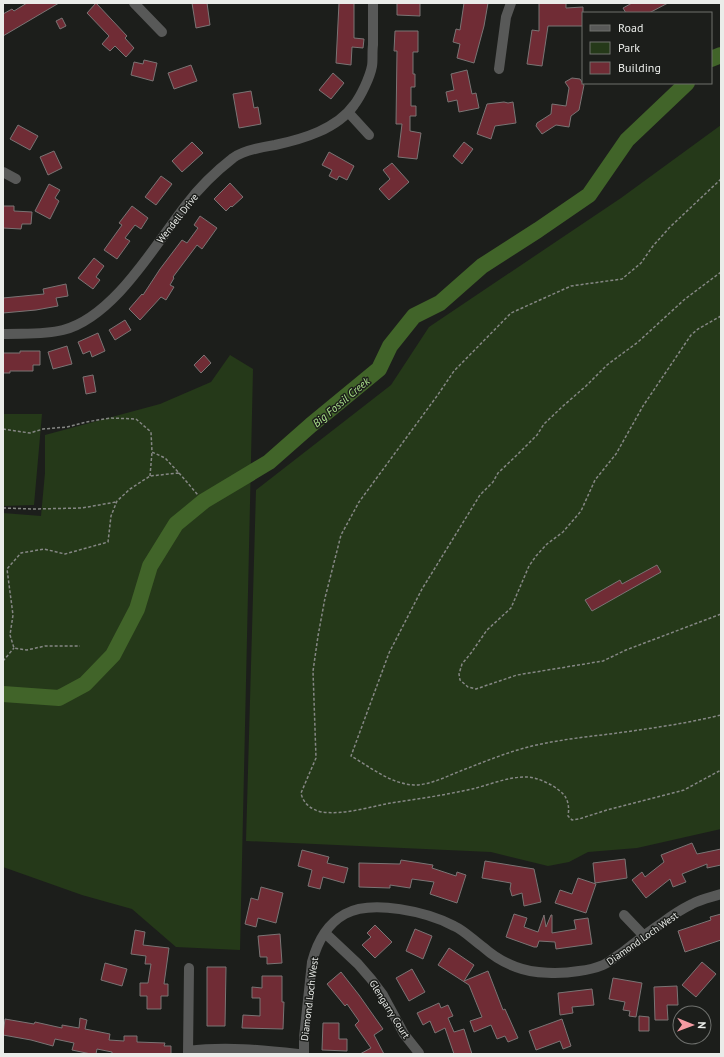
<svg xmlns="http://www.w3.org/2000/svg" width="724" height="1057" font-family="'PT Sans',sans-serif">
<rect width="100%" height="100%" fill="#1c1e1b"/>
<path fill="#253919" d="M 721,125 L 721,829 L 637,848 L 588,852 L 569,862 L 548,866 L 491,852 L 246,841 L 256,490 L 391,385 L 429,327 L 621,198 Z
M 230,355 L 253,369 L 240,950 L 176,947 L 132,909 L 82,895 L 3,867 L 3,513 L 41,516 L 45,473 L 45,435 L 160,404 L 211,382 Z
M 3,414 L 42,414 L 34,505 L 3,506 Z"/>
<g fill="none" stroke-linecap="round" stroke-linejoin="round">
<path stroke="#416429" stroke-width="16" d="M 711,59 L 721,55
M 3,694 L 59,698 L 85,684 L 113,655 L 137,609 L 150,566 L 176,524 L 204,501 L 269,462 L 311,425 L 379,369 L 390,346 L 414,316 L 440,303 L 482,266 L 538,230 L 589,195 L 627,140 L 687,83"/>
</g>
<path fill="#702c35" stroke="#7a7474" d="M 27,3 L 59,3 L 3,36 L 3,14 L 12,9 L 14,11 Z
M 96,3 L 127,36 L 125,38 L 134,48 L 126,57 L 115,46 L 110,51 L 102,44 L 109,36 L 87,13 Z
M 192,3 L 207,3 L 210,25 L 196,28 Z
M 339,3 L 354,3 L 354,38 L 364,39 L 363,48 L 352,47 L 351,65 L 336,63 Z
M 397,3 L 420,3 L 420,16 L 397,15 Z
M 464,3 L 488,3 L 484,26 L 474,63 L 457,58 L 460,44 L 453,42 L 456,29 L 460,30 Z
M 539,3 L 566,3 L 566,8 L 583,7 L 583,26 L 548,26 L 542,66 L 527,64 L 532,30 L 539,31 Z
M 632,3 L 668,3 L 649,13 L 626,13 L 623,8 Z
M 62,18 L 66,26 L 60,29 L 56,21 Z
M 395,31 L 418,31 L 418,52 L 413,52 L 413,74 L 415,74 L 415,87 L 411,87 L 411,106 L 416,106 L 416,116 L 410,116 L 410,131 L 421,133 L 417,159 L 398,157 L 402,124 L 396,124 L 397,51 L 394,51 Z
M 144,60 L 157,63 L 153,81 L 131,75 L 134,62 L 143,64 Z
M 191,65 L 197,81 L 174,89 L 168,73 Z
M 467,70 L 472,94 L 476,93 L 479,108 L 459,112 L 457,100 L 448,102 L 446,92 L 454,90 L 451,74 Z
M 333,73 L 344,83 L 331,99 L 319,90 Z
M 572,78 L 580,79 L 584,85 L 579,110 L 571,116 L 569,127 L 556,125 L 542,134 L 536,126 L 537,123 L 551,114 L 552,104 L 566,106 L 569,88 L 565,82 Z
M 251,91 L 254,108 L 258,107 L 261,124 L 239,128 L 233,94 Z
M 504,102 L 508,103 L 513,102 L 516,123 L 495,126 L 491,139 L 477,134 L 487,104 Z
M 18,125 L 38,136 L 30,150 L 10,139 Z
M 192,142 L 203,153 L 182,172 L 172,161 Z
M 464,142 L 473,149 L 462,164 L 453,156 Z
M 54,151 L 62,168 L 48,175 L 40,157 Z
M 329,152 L 354,166 L 347,180 L 339,176 L 337,180 L 329,176 L 332,170 L 322,165 Z
M 392,163 L 409,182 L 389,200 L 379,189 L 390,179 L 383,170 Z
M 161,176 L 172,184 L 156,205 L 145,197 Z
M 230,183 L 243,197 L 232,207 L 231,206 L 226,211 L 214,199 Z
M 49,184 L 60,190 L 55,198 L 59,201 L 50,219 L 35,211 Z
M 3,206 L 14,206 L 14,211 L 32,212 L 31,224 L 22,224 L 21,229 L 3,228 Z
M 132,206 L 148,218 L 141,229 L 135,225 L 125,238 L 130,241 L 117,259 L 104,250 L 122,225 L 119,223 Z
M 200,216 L 217,228 L 202,249 L 197,245 L 173,277 L 174,278 L 170,285 L 174,287 L 166,300 L 161,297 L 140,320 L 129,309 L 142,294 L 143,295 L 160,269 L 182,240 L 187,243 L 198,228 L 194,225 Z
M 94,258 L 104,266 L 96,277 L 100,280 L 93,289 L 78,278 Z
M 66,284 L 68,296 L 56,298 L 58,306 L 36,310 L 3,313 L 3,298 L 44,294 L 43,289 Z
M 125,320 L 131,330 L 115,340 L 109,330 Z
M 98,333 L 105,351 L 92,357 L 90,351 L 83,354 L 78,342 Z
M 67,346 L 72,364 L 53,369 L 48,352 Z
M 20,351 L 40,351 L 40,365 L 33,365 L 33,371 L 10,371 L 10,373 L 3,373 L 3,353 L 20,353 Z
M 204,355 L 211,363 L 201,373 L 194,365 Z
M 93,375 L 96,392 L 86,394 L 83,377 Z
M 657,565 L 661,572 L 592,611 L 585,600 L 620,580 L 622,584 Z
M 692,843 L 697,854 L 721,849 L 721,865 L 707,868 L 707,864 L 682,874 L 686,882 L 673,887 L 670,879 L 646,898 L 632,880 L 642,872 L 645,877 L 664,862 L 661,855 Z
M 302,850 L 329,857 L 327,863 L 348,868 L 344,883 L 323,877 L 320,889 L 308,886 L 312,870 L 298,866 Z
M 625,859 L 627,878 L 595,883 L 593,863 Z
M 401,860 L 433,865 L 432,868 L 456,876 L 457,872 L 466,875 L 457,903 L 430,894 L 434,882 L 412,879 L 410,888 L 390,885 L 390,888 L 359,887 L 359,863 L 400,864 Z
M 485,861 L 534,869 L 541,902 L 524,906 L 522,893 L 512,896 L 510,889 L 511,883 L 482,878 Z
M 578,878 L 596,884 L 586,913 L 555,903 L 560,890 L 572,894 Z
M 261,887 L 283,893 L 276,923 L 258,918 L 256,927 L 245,924 L 251,898 L 258,900 Z
M 514,914 L 527,918 L 524,927 L 538,932 L 544,915 L 546,927 L 551,915 L 552,915 L 552,933 L 576,929 L 574,920 L 588,918 L 592,944 L 556,949 L 555,942 L 539,941 L 537,947 L 534,947 L 506,937 Z
M 721,914 L 721,940 L 685,952 L 678,931 L 711,920 L 710,917 Z
M 375,925 L 392,942 L 375,958 L 362,945 L 371,937 L 367,933 Z
M 415,929 L 432,936 L 423,959 L 406,951 Z
M 135,930 L 145,932 L 143,945 L 169,948 L 164,984 L 168,984 L 168,996 L 161,996 L 161,1009 L 147,1009 L 147,996 L 140,996 L 140,983 L 148,983 L 151,964 L 145,964 L 146,956 L 131,954 Z
M 280,934 L 282,963 L 267,964 L 267,957 L 260,957 L 258,936 Z
M 449,948 L 474,965 L 464,981 L 488,971 L 503,1010 L 505,1009 L 518,1038 L 508,1042 L 505,1036 L 497,1039 L 491,1025 L 474,1032 L 470,1021 L 482,1017 L 469,985 L 438,965 Z
M 702,962 L 716,974 L 696,997 L 682,985 Z
M 105,963 L 127,969 L 122,986 L 101,980 Z
M 207,967 L 226,967 L 225,1026 L 207,1026 Z
M 412,969 L 425,992 L 409,1001 L 396,978 Z
M 341,972 L 359,995 L 383,1029 L 374,1035 L 384,1054 L 360,1054 L 371,1048 L 355,1025 L 359,1021 L 347,1004 L 345,1006 L 327,984 Z
M 262,976 L 282,976 L 282,1002 L 284,1002 L 283,1029 L 242,1028 L 243,1015 L 260,1016 L 260,998 L 252,998 L 252,987 L 262,988 Z
M 613,978 L 642,983 L 636,1017 L 629,1016 L 630,1011 L 623,1010 L 625,1002 L 609,999 Z
M 677,986 L 678,1005 L 667,1005 L 668,1020 L 655,1020 L 654,987 Z
M 592,989 L 594,1005 L 572,1007 L 573,1013 L 560,1015 L 558,993 Z
M 439,1003 L 441,1008 L 448,1005 L 453,1016 L 448,1018 L 454,1032 L 464,1029 L 472,1054 L 454,1054 L 445,1028 L 435,1033 L 430,1021 L 423,1025 L 417,1013 Z
M 639,1016 L 649,1017 L 649,1031 L 639,1031 Z
M 80,1018 L 87,1020 L 85,1029 L 110,1034 L 109,1040 L 124,1041 L 124,1036 L 137,1036 L 137,1042 L 165,1043 L 164,1046 L 171,1046 L 171,1054 L 112,1054 L 112,1052 L 97,1049 L 96,1054 L 91,1054 L 72,1050 L 74,1043 L 55,1039 L 53,1046 L 31,1040 L 3,1035 L 5,1019 L 34,1024 L 35,1022 L 62,1028 L 62,1025 L 79,1028 Z
M 562,1019 L 571,1046 L 563,1049 L 560,1041 L 536,1050 L 529,1031 Z
M 323,1023 L 339,1023 L 339,1039 L 347,1039 L 347,1051 L 322,1050 Z"/>
<g fill="none" stroke-linecap="round" stroke-linejoin="round">
<path stroke="#858784" stroke-width="1.5" stroke-dasharray="3 2" stroke-linecap="butt" d="M 721,179 L 669,228 L 653,246 L 641,263 L 622,279 L 571,286 L 511,313 L 454,371 L 437,396 L 359,502 L 341,535 L 325,598 L 318,636 L 313,671 L 316,758 L 301,793 C 303,803 311,810 322,812 C 344,815 369,807 391,803 C 418,799 445,795 472,789 C 489,785 507,777 525,777 C 537,776 561,788 566,798 C 569,804 569,810 568,816 L 572,820 L 579,819 L 607,810 L 684,790 L 721,770
M 721,272 L 685,299 L 638,342 L 607,365 L 586,386 L 563,406 L 544,424 L 537,435 L 517,455 L 498,473 L 493,482 L 480,495 L 422,589 L 389,653 L 351,756 C 370,767 391,784 414,785 C 431,785 447,776 463,770 C 486,761 508,752 532,746 C 558,740 584,737 610,734 C 647,729 684,724 721,715
M 721,316 L 698,329 L 691,335 L 643,406 L 616,454 L 595,480 L 581,511 L 563,532 L 547,544 L 536,556 L 529,566 L 511,608 L 487,630 L 471,653 L 462,664 L 459,674 L 460,680 L 468,687 L 476,689 L 517,675 L 603,661 L 626,650 L 721,614
M 3,429 L 30,433 L 43,429 L 67,427 L 86,422 L 110,418 L 136,419 L 151,432 L 152,452 L 165,458 L 179,473 L 150,476 L 130,489 L 117,501 L 111,516 L 108,542 L 65,554 L 44,549 L 21,553 L 7,569 L 13,615 L 10,635 L 14,648 L 27,650 L 45,646 L 80,646
M 179,473 L 198,495
M 150,476 L 152,452
M 3,508 L 34,509 L 82,508 L 116,502
M 3,661 L 14,648"/>
<path stroke="#585958" stroke-width="10" d="M 134,3 L 162,32
M 499,69 L 506,17 L 511,3
M 348,112 L 369,135
M 3,172 L 16,179
M 3,334 C 23,333 44,335 63,330 C 114,317 155,245 186,205 C 199,188 215,172 233,158 C 244,150 262,147 275,145 C 303,139 337,129 354,105 C 361,96 370,77 372,66 C 373,60 372,52 373,45 C 373,31 373,17 373,3
M 624,915 L 644,936
M 325,933 L 358,964 L 371,979 L 383,995 L 404,1034 L 419,1053
M 188,1051 C 225,1046 262,1050 298,1054
M 188,1054 L 189,968
M 304,1054 L 304,1038 L 312,962 C 317,943 327,924 345,914 C 372,899 428,912 454,926 C 465,931 473,940 483,947 C 492,955 505,963 516,967 C 534,974 561,974 579,971 C 587,970 596,968 603,965 C 610,962 616,956 623,952 C 636,942 648,932 662,923 C 671,916 682,909 692,904 C 701,899 712,897 721,894"/>
</g>
<g text-anchor="middle" stroke-width="3" stroke-linejoin="round" paint-order="stroke">
<g font-size="10" fill="#eaece9" stroke="#1c1e1b">
<text transform="translate(177 218) rotate(-52)" y="4">Wendell Drive</text>
<text transform="translate(642 938) rotate(-35)" y="4">Diamond Loch West</text>
<text transform="translate(309 999) rotate(-83)" y="4">Diamond Loch West</text>
<text transform="translate(390 1009) rotate(58)" y="4">Glengarry Court</text>
</g>
<g font-size="11" font-style="italic" fill="#ade38d" stroke="#1c1e1b">
<text transform="translate(341 402) rotate(-40)" y="4">Big Fossil Creek</text>
</g>
</g>
<rect width="724" height="1057" fill="none" stroke="#eaece9" stroke-width="8"/>
<rect x="582" y="12" width="130" height="72" fill="#1c1e1b" stroke="#6e706d"/>
<rect x="590" y="25" width="20" height="6" fill="#585958" stroke="#6e706d"/>
<text x="618" y="32" font-size="12" fill="#eaece9">Road</text>
<rect x="590" y="42" width="20" height="12" fill="#253919" stroke="#6e706d"/>
<text x="618" y="52" font-size="12" fill="#eaece9">Park</text>
<rect x="590" y="62" width="20" height="12" fill="#702c35" stroke="#6e706d"/>
<text x="618" y="72" font-size="12" fill="#eaece9">Building</text>
<g transform="translate(692 1025) rotate(91)"><circle r="19" fill="#1c1e1b" stroke="#6e706d"/>
<path d="M0-3L7 15L0 10L-7 15Z" fill="#f49aa2"/>
<text y="-6" font-size="11" font-weight="bold" text-anchor="middle" fill="#eaece9">N</text>
</g>
</svg>
